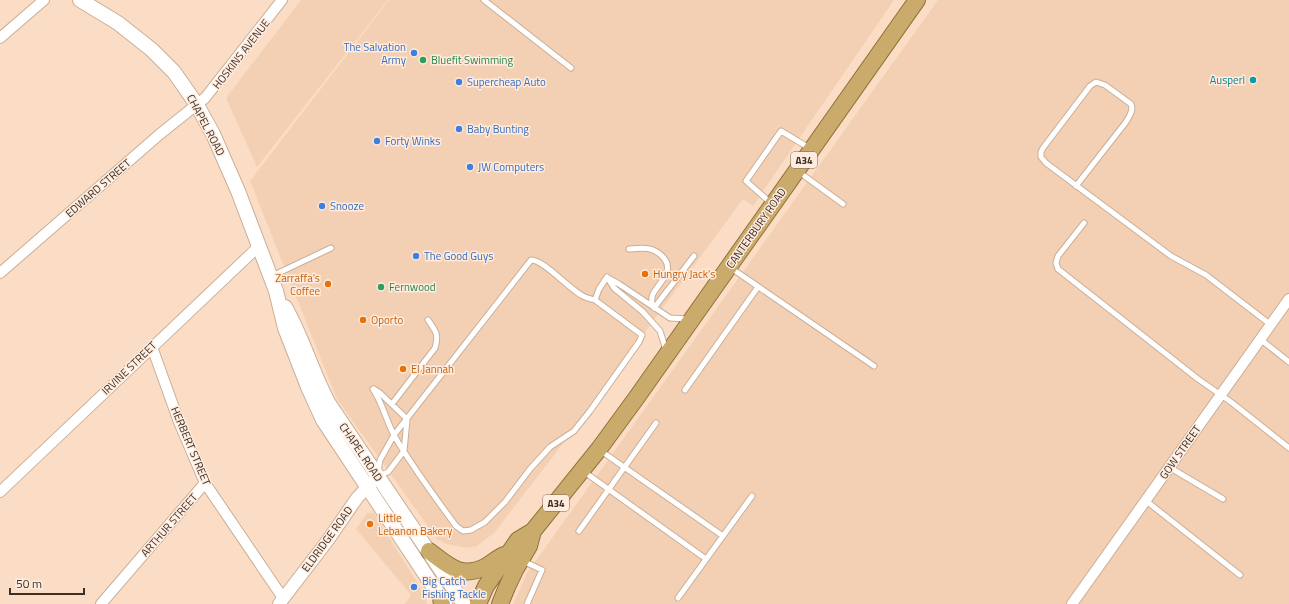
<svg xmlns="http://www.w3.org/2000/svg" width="1289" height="604" font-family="'Titillium Web',sans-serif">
<rect width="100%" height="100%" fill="#fbddc5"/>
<path fill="#f3d0b3" d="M 301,0 L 388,0 L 257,167 L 226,98 Z
M 389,0 L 894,0 L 753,206 L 743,199 L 562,445 L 494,533 L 477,546 L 468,548 L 446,544 L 437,539 L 337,399 L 250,181 Z
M 938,0 L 1289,0 L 1289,604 L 513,604 L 527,573 Z
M 367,513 L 374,513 L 423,592 L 427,604 L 405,604 L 411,595 L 356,529 Z"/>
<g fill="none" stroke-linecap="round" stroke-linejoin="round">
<defs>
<path id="service" d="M 484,0 L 571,68
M 799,172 L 843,204
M 1076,186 L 1126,122 C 1129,117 1134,110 1131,104 L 1105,85 L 1096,82 L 1090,86 L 1043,148 L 1041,152 L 1041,157 L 1046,163 L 1171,256 L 1206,275 L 1271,325
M 772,204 L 746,181 L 781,131 L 811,149
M 1084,223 L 1058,256 L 1056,263 L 1058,269 L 1198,379 L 1231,402 L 1289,448
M 629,249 C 642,248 652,246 662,256 C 676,270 660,281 653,294 C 651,297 652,302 652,306
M 731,268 L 874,366
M 272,276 L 331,248
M 607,277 L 614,288 L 643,312 L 660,331 L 666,350
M 608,278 L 619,284 L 670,318 L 688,319
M 654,308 L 694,256
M 1260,339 L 1289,362
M 373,389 C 383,404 386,421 395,437 C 413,468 435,497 456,526 L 463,531 L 471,530 L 485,522 L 505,502 L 530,469 L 550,447 L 574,431 L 590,411 L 639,342 L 642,335 L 595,300 L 599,289 L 607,277
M 374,389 L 380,393 L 407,419
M 685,390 L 758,287
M 392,404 L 435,348 C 439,335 436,331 428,320
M 601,451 L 723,536
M 1169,467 L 1223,499
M 583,471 L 706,559
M 378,472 L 380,460 L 394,435 L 531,260 C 543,259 570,290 583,296 C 586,298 591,299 595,300
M 378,476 L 388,472 L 404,451 L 407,420
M 1145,500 L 1240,575
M 579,531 L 656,423
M 523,561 L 542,570 L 527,604
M 678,598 L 752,496"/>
<path id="minor" d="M 0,38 L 44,0
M 0,273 L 160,134 L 205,98 L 282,0
M 152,347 L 179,422 L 205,483 L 283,598
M 0,492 L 259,246
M 101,604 L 205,483
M 1072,604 L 1289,299"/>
<path id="tertiary" d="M 279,604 L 328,540 L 357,498 L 373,481"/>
<path id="secondary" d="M 80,0 L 118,23 L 152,50 L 174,72 L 197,105 L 213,134 L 238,191 L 276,291 L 285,328 L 308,387 L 323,420 L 445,604
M 285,307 C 303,338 312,373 329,404 L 464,604"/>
<path id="trunk" d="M 429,551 C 448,565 460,579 485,567 C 492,563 497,558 504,555
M 441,598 L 442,604
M 478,604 L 486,586 L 518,540 L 533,531 L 599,449 L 637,397 L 917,0
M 500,604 L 507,587 L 515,570 L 529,546 L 533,531"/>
</defs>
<use href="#service" stroke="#cbae97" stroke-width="7"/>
<use href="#minor" stroke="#cbae97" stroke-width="12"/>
<use href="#tertiary" stroke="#cbae97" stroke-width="14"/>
<use href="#secondary" stroke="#cbae97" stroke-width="16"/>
<use href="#trunk" stroke="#90723b" stroke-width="18"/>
<use href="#service" stroke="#fff" stroke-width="5"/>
<use href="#minor" stroke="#fff" stroke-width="10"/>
<use href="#tertiary" stroke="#fff" stroke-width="12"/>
<use href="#secondary" stroke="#fff" stroke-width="14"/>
<use href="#trunk" stroke="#cbab6b" stroke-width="16"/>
</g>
<g fill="#3f7fe0" stroke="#ffecde" stroke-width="1.5">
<circle cx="414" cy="53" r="4"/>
<circle cx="459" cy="82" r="4"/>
<circle cx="459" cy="129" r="4"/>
<circle cx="377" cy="141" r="4"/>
<circle cx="470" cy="167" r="4"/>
<circle cx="322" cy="206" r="4"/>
<circle cx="416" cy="256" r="4"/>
<circle cx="414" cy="587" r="4"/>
</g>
<g fill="#2e9e5b" stroke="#ffecde" stroke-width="1.5">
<circle cx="423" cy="60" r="4"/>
<circle cx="381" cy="287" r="4"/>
</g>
<circle fill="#0f9aa8" stroke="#ffecde" stroke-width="1.5" cx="1253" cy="80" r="4"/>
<g fill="#e8710a" stroke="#ffecde" stroke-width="1.5">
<circle cx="645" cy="274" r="4"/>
<circle cx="328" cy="284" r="4"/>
<circle cx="363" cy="320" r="4"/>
<circle cx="403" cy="369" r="4"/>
<circle cx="370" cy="524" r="4"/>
</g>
<g text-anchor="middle" stroke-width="3" stroke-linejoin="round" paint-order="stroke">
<g fill="#ffecde" stroke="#76685d" stroke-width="1">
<rect x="791" y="152" width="26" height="16" rx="3"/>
<rect x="543" y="495" width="26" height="16" rx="3"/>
</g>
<g font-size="10" font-weight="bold" fill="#3b2f26">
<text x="804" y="164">A34</text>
<text x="556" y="507">A34</text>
</g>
<g font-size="11" fill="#366cbe" stroke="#ffecde" text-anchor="start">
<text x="406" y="51" text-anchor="end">The Salvation<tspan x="406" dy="13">Army</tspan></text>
<text x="467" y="86">Supercheap Auto</text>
<text x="467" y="133">Baby Bunting</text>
<text x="385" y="145">Forty Winks</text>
<text x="478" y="171">JW Computers</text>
<text x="330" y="210">Snooze</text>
<text x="424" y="260">The Good Guys</text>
<text x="422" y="585">Big Catch<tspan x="422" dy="13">Fishing Tackle</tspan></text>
</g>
<g font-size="11" fill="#3b2f26" stroke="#ffecde">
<text transform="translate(241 54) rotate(-52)" y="4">HOSKINS AVENUE</text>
<text transform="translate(206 125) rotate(62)" y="4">CHAPEL ROAD</text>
<text transform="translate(98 188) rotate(-41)" y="4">EDWARD STREET</text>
<text transform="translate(756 228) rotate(-55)" y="4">CANTERBURY ROAD</text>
<text transform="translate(129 368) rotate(-44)" y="4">IRVINE STREET</text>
<text transform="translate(191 446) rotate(67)" y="4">HERBERT STREET</text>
<text transform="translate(361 452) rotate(56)" y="4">CHAPEL ROAD</text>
<text transform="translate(1180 452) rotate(-55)" y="4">GOW STREET</text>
<text transform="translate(169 525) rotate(-49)" y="4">ARTHUR STREET</text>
<text transform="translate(327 539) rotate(-54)" y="4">ELDRIDGE ROAD</text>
</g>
<g font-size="11" fill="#27864d" stroke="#ffecde" text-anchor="start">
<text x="431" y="64">Bluefit Swimming</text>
<text x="389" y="291">Fernwood</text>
</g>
<g font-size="11" fill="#0d838f" stroke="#ffecde" text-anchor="end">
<text x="1245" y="84">Ausperl</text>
</g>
<g font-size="11" fill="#c56008" stroke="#ffecde" text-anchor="start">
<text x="653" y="278">Hungry Jack's</text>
<text x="320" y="282" text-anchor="end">Zarraffa's<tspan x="320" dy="13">Coffee</tspan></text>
<text x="371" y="324">Oporto</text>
<text x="411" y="373">El Jannah</text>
<text x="378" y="522">Little<tspan x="378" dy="13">Lebanon Bakery</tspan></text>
</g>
</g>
<path d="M10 588v6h74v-6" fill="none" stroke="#3b2f26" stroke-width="2"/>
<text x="16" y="588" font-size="12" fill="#3b2f26" stroke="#ffecde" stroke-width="3" paint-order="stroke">50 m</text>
</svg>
